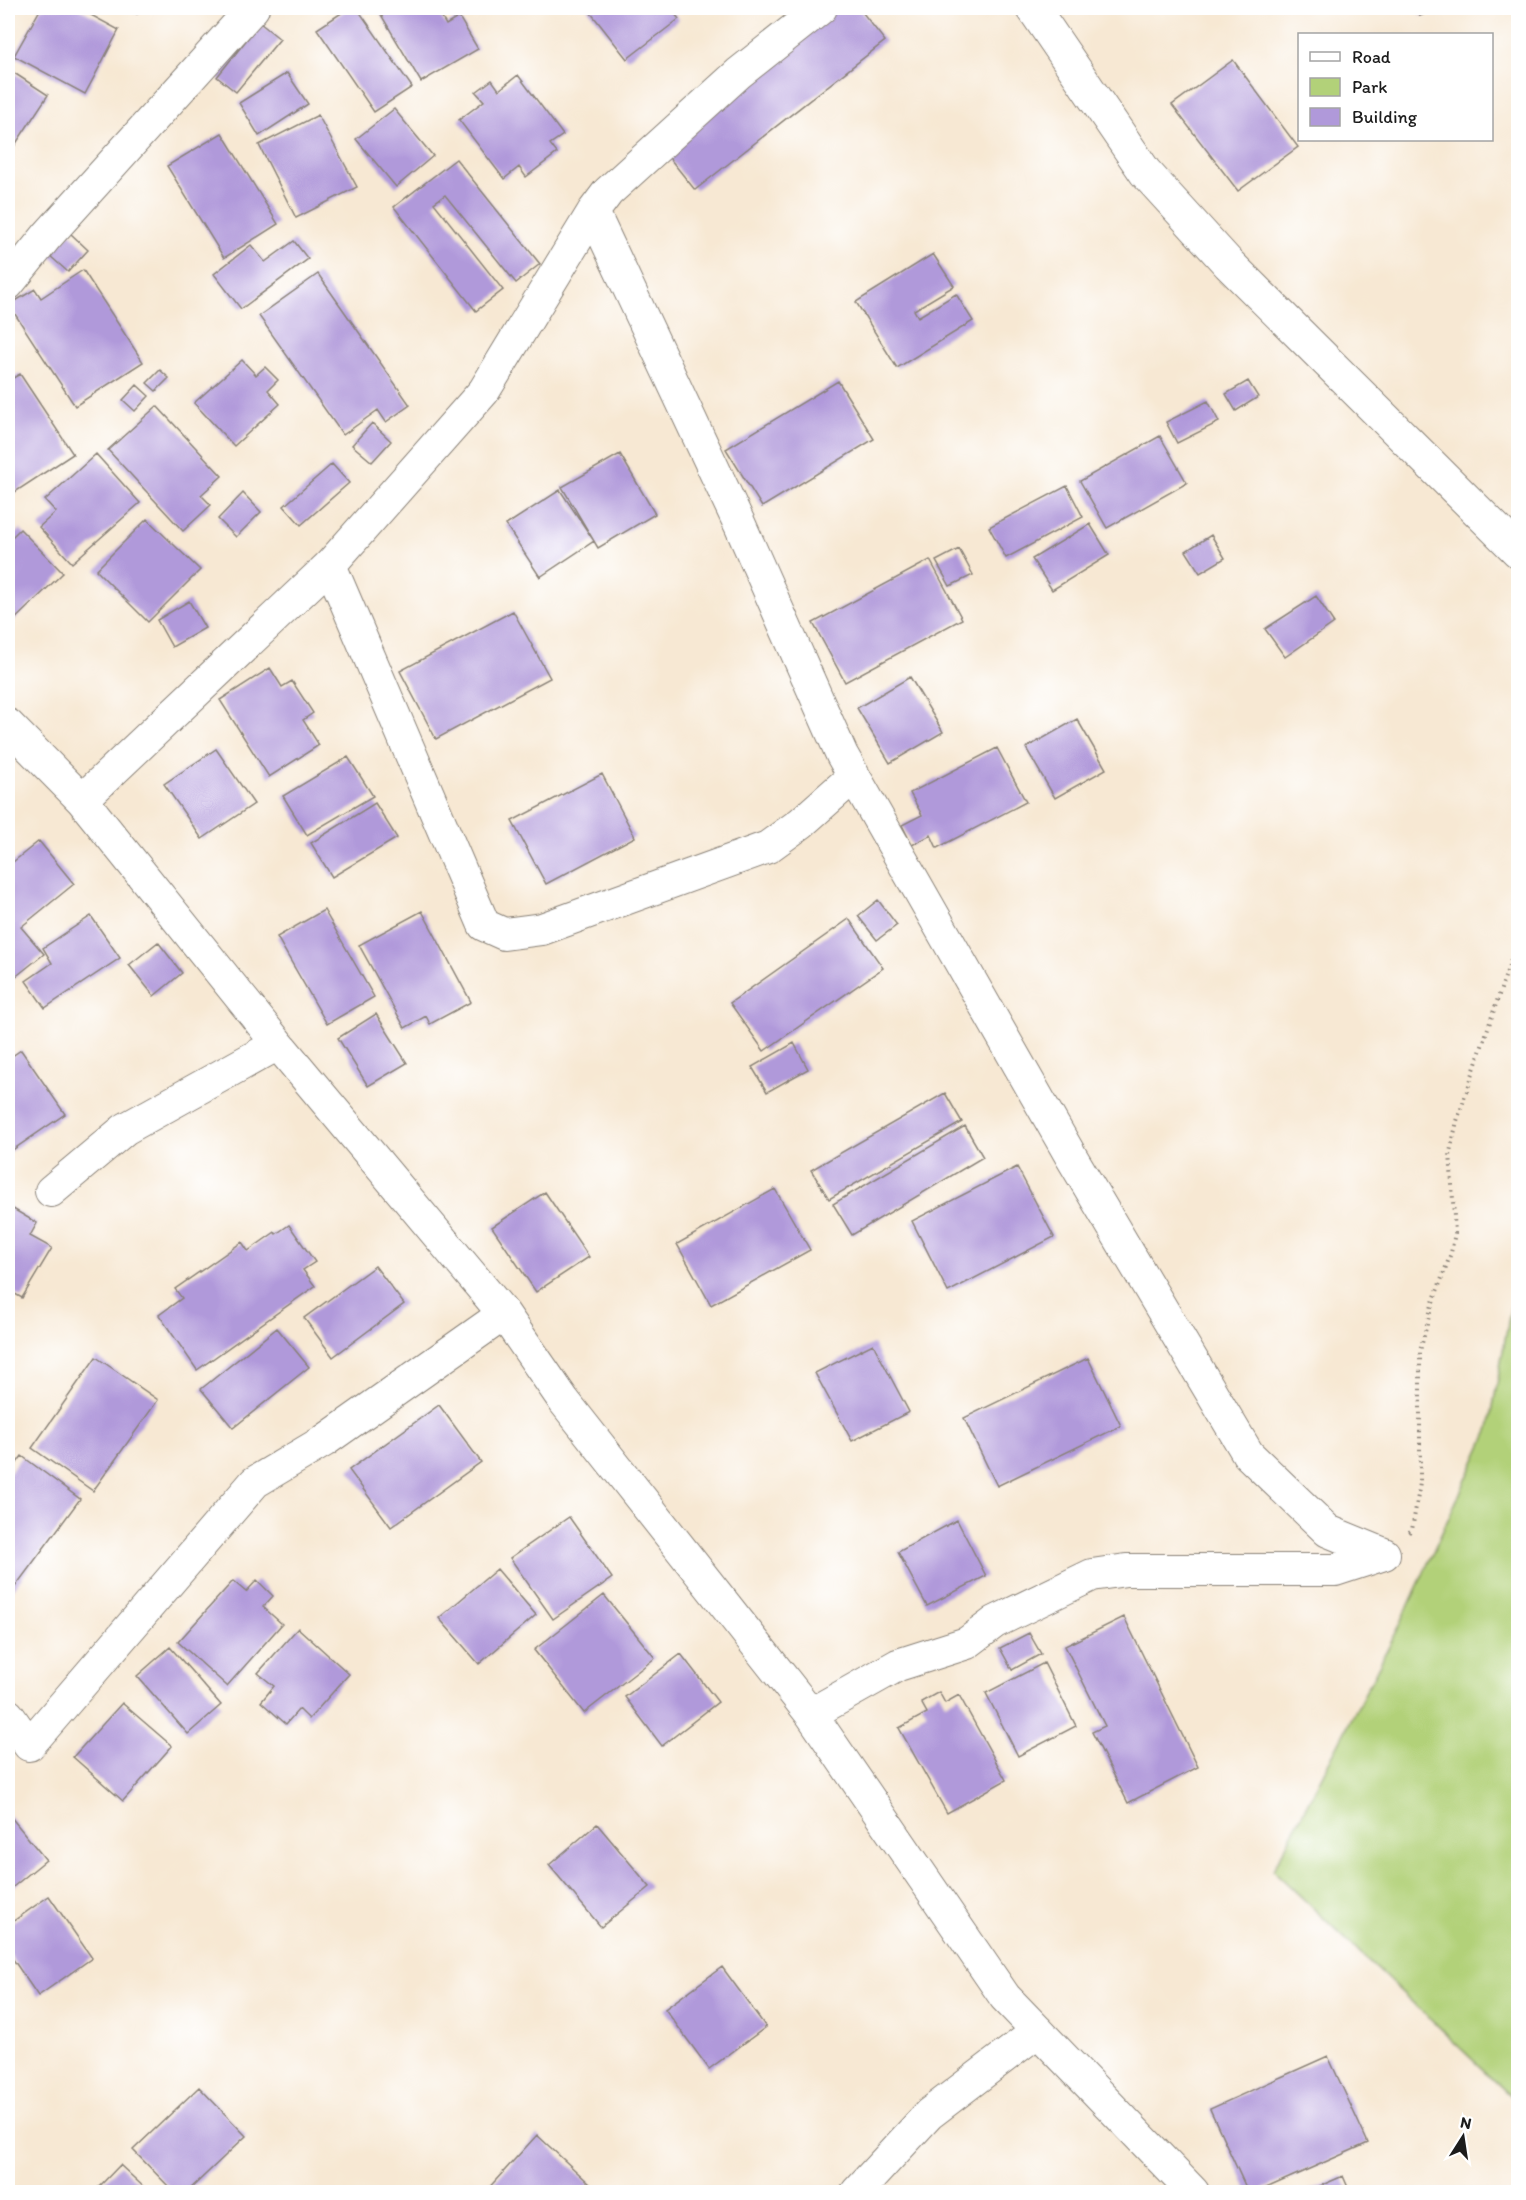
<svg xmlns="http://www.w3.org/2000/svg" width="1526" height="2200" font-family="Itim,sans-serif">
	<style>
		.green { fill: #b2d179; stroke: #67764a; stroke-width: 1.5 }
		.building { fill: #b099da }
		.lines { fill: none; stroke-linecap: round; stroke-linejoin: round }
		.minor-casing { stroke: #8a8278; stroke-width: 34 }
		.tertiary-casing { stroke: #8a8278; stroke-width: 35 }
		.path { stroke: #8a8278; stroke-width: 4; stroke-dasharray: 1.5 4.5; stroke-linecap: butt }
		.minor { stroke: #fff; stroke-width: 32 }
		.tertiary { stroke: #fff; stroke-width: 33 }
	</style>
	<rect width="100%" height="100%" fill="#fff"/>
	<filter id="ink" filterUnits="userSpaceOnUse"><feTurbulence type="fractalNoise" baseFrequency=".0167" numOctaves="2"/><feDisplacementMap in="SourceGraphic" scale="12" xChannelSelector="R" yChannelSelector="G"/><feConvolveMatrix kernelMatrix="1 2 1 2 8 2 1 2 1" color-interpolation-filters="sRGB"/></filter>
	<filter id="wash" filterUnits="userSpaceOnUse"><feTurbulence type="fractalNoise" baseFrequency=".008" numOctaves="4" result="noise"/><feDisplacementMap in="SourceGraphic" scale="24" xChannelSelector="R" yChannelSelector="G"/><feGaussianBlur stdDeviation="1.35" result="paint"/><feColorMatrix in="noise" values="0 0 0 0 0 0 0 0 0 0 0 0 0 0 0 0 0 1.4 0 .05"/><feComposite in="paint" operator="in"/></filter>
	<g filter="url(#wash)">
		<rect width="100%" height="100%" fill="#f7e8d3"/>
		<path class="green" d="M1518 1267V2103L1273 1870 1399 1627 1489 1429Z"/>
		<g id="blocks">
			<path class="building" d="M41 8H78L119 30 85 94 14 56Z
				M131 8H144L137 14Z
				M349 8H357L412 87 374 112 317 29Z
				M377 8H436L446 25 459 17 478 49 421 82Z
				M587 8H670L679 19 627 59Z
				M833 8H859L885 41 695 190 659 145Z
				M1417 8H1439L1420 16Z
				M260 23 280 39 236 92 217 77Z
				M1233 60 1298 147 1238 191 1172 105Z
				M8 69 48 95 9 154 8 153Z
				M287 73 308 104 259 136 239 103Z
				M518 75 563 135 550 144 557 153 526 177 519 167 504 179 459 120 484 101 476 92 492 80 499 90Z
				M394 109 433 156 396 187 356 139Z
				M318 115 357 187 296 218 259 145Z
				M222 133 278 224 224 258 167 166Z
				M456 159 540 264 516 283 445 195 434 203 503 290 476 311 394 207Z
				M70 233 88 250 68 272 49 255Z
				M294 241 308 259 241 309 214 274 251 245 265 262Z
				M933 254 954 286 914 310 918 317 956 294 973 321 897 368 856 302Z
				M83 270 143 362 75 406 9 305 35 289 41 298Z
				M318 274 410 405 386 422 378 410 343 435 259 316Z
				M242 360 256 375 265 367 278 380 268 390 280 404 234 446 194 403Z
				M160 370 169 378 156 391 147 383Z
				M20 374 73 454 12 494 8 488V381Z
				M838 381 874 439 762 507 726 449Z
				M1248 381 1258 397 1236 411 1226 394Z
				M137 385 149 396 135 411 123 400Z
				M1208 401 1219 422 1177 443 1166 422Z
				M157 406 222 476 201 495 211 505 183 531 108 450Z
				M372 423 391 441 372 462 352 445Z
				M1160 436 1187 483 1107 528 1080 481Z
				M96 454 140 503 72 563 39 527 56 512 45 500Z
				M620 454 655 514 598 548 562 487Z
				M332 464 349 483 301 525 284 506Z
				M1067 486 1083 517 1006 558 989 527Z
				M560 490 594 541 540 577 506 525Z
				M243 493 261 512 236 537 218 519Z
				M147 519 200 570 148 622 96 570Z
				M1090 524 1109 555 1052 590 1032 559Z
				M20 529 63 573 8 626V541Z
				M1211 535 1225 558 1200 573 1186 551Z
				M959 549 973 575 950 586 936 561Z
				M930 560 962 619 845 682 813 623Z
				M1316 596 1334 623 1285 657 1265 629Z
				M189 601 205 628 172 647 157 620Z
				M513 611 550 678 436 739 400 671Z
				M270 668 282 687 292 681 313 713 303 720 319 745 269 777 220 700Z
				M910 677 943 732 890 763 857 708Z
				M1077 719 1106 769 1055 798 1026 748Z
				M997 748 1026 802 937 848 931 835 912 845 902 825 922 815 910 793Z
				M216 749 254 804 202 839 164 784Z
				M348 757 373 796 307 835 283 796Z
				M602 774 635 837 546 884 512 821Z
				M375 803 397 838 332 877 311 843Z
				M39 841 74 884 21 927 44 954 14 978 8 970V866Z
				M878 900 897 925 877 940 858 916Z
				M324 910 374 997 327 1024 277 937Z
				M422 911 471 1002 430 1024 426 1016 405 1028 359 945Z
				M91 916 120 958 45 1008 26 981 52 963 43 948Z
				M849 919 883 968 764 1051 730 1003Z
				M158 942 182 973 154 996 129 965Z
				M376 1014 407 1063 368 1086 338 1038Z
				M794 1043 808 1069 767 1092 752 1067Z
				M21 1050 65 1114 8 1153V1059Z
				M945 1093 962 1122 829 1199 811 1170Z
				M965 1126 983 1157 852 1235 833 1204Z
				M1017 1167 1054 1237 948 1292 912 1221Z
				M775 1189 810 1250 711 1305 677 1244Z
				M545 1192 589 1257 536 1292 492 1227Z
				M8 1206 37 1223 30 1236 52 1248 22 1298 8 1290Z
				M289 1225 315 1262 303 1270 315 1286 197 1370 159 1315 182 1298 175 1289 242 1242 248 1251 275 1232 276 1234Z
				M375 1266 404 1304 333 1357 304 1318Z
				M277 1328 309 1367 233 1428 201 1389Z
				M873 1344 909 1412 852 1441 815 1373Z
				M96 1357 158 1400 93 1491 32 1448Z
				M1088 1358 1121 1426 997 1486 964 1418Z
				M439 1405 481 1462 391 1527 349 1470Z
				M22 1456 80 1499 12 1591 8 1588V1475Z
				M569 1517 612 1578 553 1619 510 1558Z
				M957 1520 986 1576 927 1606 898 1552Z
				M497 1569 536 1615 479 1664 439 1618Z
				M257 1580 273 1596 263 1607 282 1624 227 1686 178 1642 233 1581 246 1592Z
				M604 1595 655 1658 584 1713 534 1650Z
				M1124 1617 1198 1767 1128 1803 1092 1732 1105 1726 1065 1646Z
				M298 1628 349 1674 309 1719 299 1709 286 1724 261 1702 274 1686 258 1673Z
				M1029 1633 1041 1654 1012 1670 1000 1648Z
				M170 1647 221 1705 188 1734 137 1676Z
				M681 1654 718 1702 662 1746 625 1697Z
				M1044 1663 1076 1726 1018 1756 986 1693Z
				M939 1692 945 1703 959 1695 1006 1780 947 1813 899 1728 927 1713 921 1702Z
				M122 1703 172 1746 123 1801 73 1757Z
				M10 1816 46 1860 8 1891V1818Z
				M597 1824 650 1887 601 1927 549 1865Z
				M49 1896 92 1958 38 1996 8 1952V1925Z
				M722 1967 766 2027 709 2069 665 2009Z
				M1328 2056 1368 2143 1257 2192H1248L1210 2109Z
				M199 2087 246 2136 187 2192H174L133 2150Z
				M537 2135 590 2184 582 2192H485Z
				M120 2165 149 2192H94Z
				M1343 2176 1350 2192H1306Z"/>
		</g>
	</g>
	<g filter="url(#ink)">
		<use href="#blocks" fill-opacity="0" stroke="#8a8278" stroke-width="1.5"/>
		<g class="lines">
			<defs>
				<path id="minor" d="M593 212 740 525 842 755 1072 1158 1248 1454 1328 1531 1384 1554
					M8 284 47 236 253 8
					M330 565 484 925 504 934 542 929 768 847 801 823 854 776
					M8 725 82 800 278 1044 504 1314 564 1401 811 1714 1005 1997 1193 2192
					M82 800 330 565 484 391 593 212 608 192 739 73 821 8
					M51 1191 125 1129 278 1044
					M811 1714 898 1665 967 1643 995 1622 1092 1575 1126 1570H1335L1384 1554
					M8 1715 29 1745 255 1482 324 1441 504 1314
					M857 2192 929 2114 1038 2031"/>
				<path id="tertiary" d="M1033 8 1145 172 1229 264 1518 551"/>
			</defs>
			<use href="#minor" class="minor-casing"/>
			<use href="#tertiary" class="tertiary-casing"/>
			<path class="path" d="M1409 1532 1412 1530 1420 1483V1351L1432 1305 1451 1253 1455 1233 1450 1152 1457 1121 1518 938"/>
			<use href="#minor" class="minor"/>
			<use href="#tertiary" class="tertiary"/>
		</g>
	</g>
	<rect width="1526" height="2200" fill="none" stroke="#fff" stroke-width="30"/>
	<rect x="1298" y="33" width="195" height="108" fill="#ffffff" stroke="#a4a4a4" stroke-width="1.5"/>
	<rect x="1310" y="52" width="30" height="9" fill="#ffffff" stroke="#a4a4a4" stroke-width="1.5"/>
	<text x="1352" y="63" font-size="18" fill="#1c1c1c">Road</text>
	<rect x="1310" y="78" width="30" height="18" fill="#b2d179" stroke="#a4a4a4" stroke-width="1.5"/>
	<text x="1352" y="93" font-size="18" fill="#1c1c1c">Park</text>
	<rect x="1310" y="108" width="30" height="18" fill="#b099da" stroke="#a4a4a4" stroke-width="1.5"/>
	<text x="1352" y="123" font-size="18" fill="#1c1c1c">Building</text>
	<g transform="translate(1463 2137) rotate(12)" stroke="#ffffff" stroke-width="4.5" paint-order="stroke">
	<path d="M0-4.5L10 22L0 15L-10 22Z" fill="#1c1c1c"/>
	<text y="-9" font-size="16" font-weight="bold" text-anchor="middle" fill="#1c1c1c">N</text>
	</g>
</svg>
